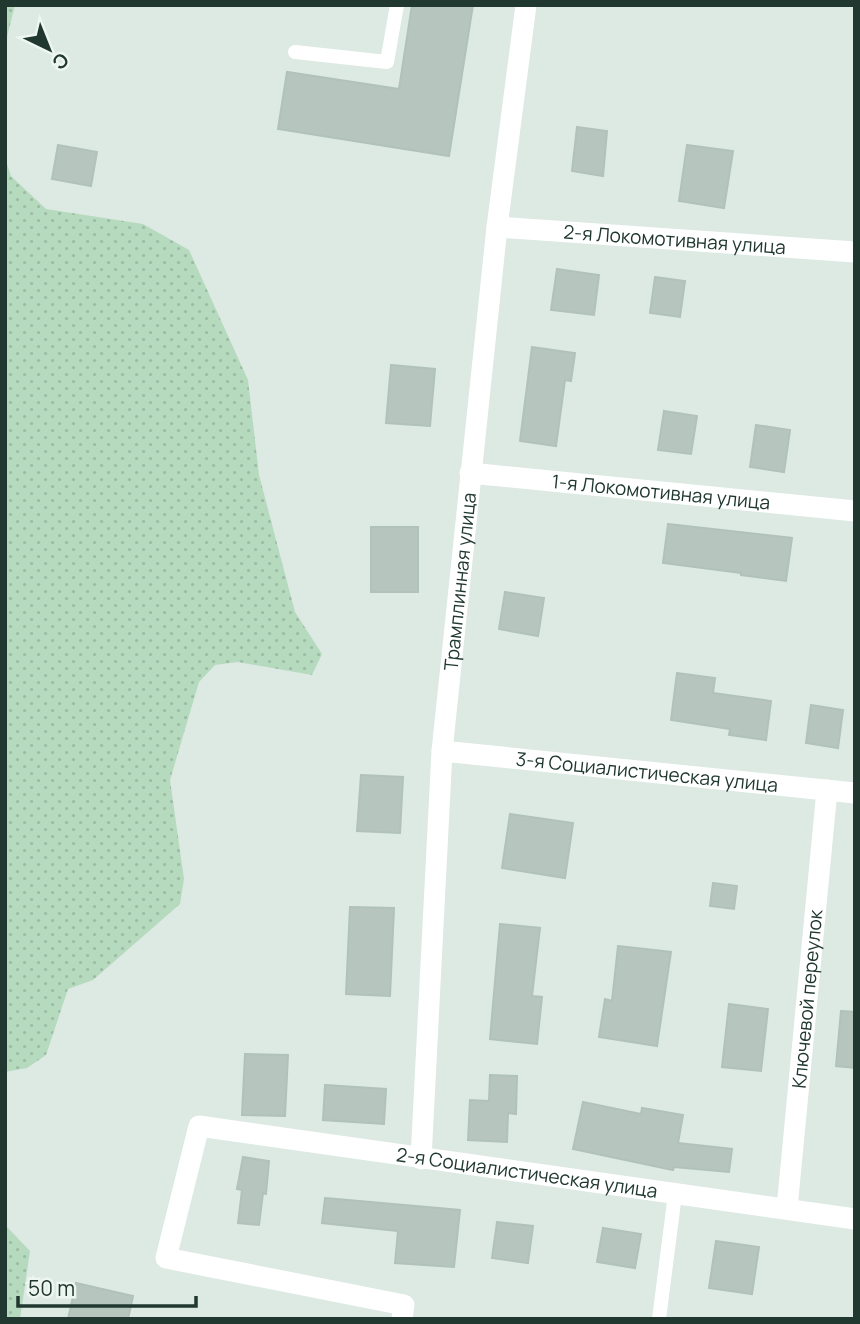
<svg xmlns="http://www.w3.org/2000/svg" width="860" height="1324" font-family="Manrope,sans-serif">
	<style>
		.green { fill: url(#green-dots) }
		.building { fill: #b6c6bf; stroke: #b0c2ba; stroke-width: 2 }
		.lines { fill: none; stroke-linecap: round; stroke-linejoin: round }
		.service { stroke: #fff; stroke-width: 14 }
		.minor { stroke: #fff; stroke-width: 21 }
		.labels { text-anchor: middle; stroke-width: 7; stroke-linejoin: round; paint-order: stroke }
		.street-label { font-size: 19px; fill: #203830; stroke: #edf6f1 }
	</style>
	<defs>
		<pattern id="green-dots" width="8" height="8" patternUnits="userSpaceOnUse" patternTransform="scale(1.75)"><rect width="8" height="8" fill="#b6dabe"/><path d="M2 2h.1M6 6h.1" fill="none" stroke="#9cbca4" stroke-width="1.8" stroke-linecap="round"/></pattern>
	</defs>
	<rect width="100%" height="100%" fill="#dde9e3"/>
	<path class="green" d="M5 5H15L5 45Z
		M5 158 11 176 46 209 143 224 189 250 248 380 259 475 295 612 322 654 312 675 238 662 215 665 199 682 170 780 184 879 180 904 93 980 68 989 46 1055 27 1068 5 1072Z
		M5 1225 30 1251 20 1319H5Z"/>
	<path class="building" d="M412 5H473L449 156 278 129 287 72 399 89Z
		M577 127 607 131 603 176 572 171Z
		M58 145 97 152 91 186 52 179Z
		M687 145 733 151 724 208 679 201Z
		M557 269 599 275 594 315 551 310Z
		M655 277 685 281 680 317 650 313Z
		M532 347 575 353 571 381 565 380 556 446 520 441Z
		M391 365 435 369 430 426 386 423Z
		M664 411 697 416 691 454 658 450Z
		M756 425 790 430 784 472 750 467Z
		M668 524 792 538 786 581 741 575V573L663 563Z
		M371 527H418V592H371Z
		M505 592 544 598 538 636 499 629Z
		M677 673 715 678 713 693 771 701 766 740 729 735 730 729 671 720Z
		M811 705 843 710 838 748 806 743Z
		M361 775 403 777 400 833 357 831Z
		M510 814 573 823 565 878 502 868Z
		M713 883 737 886 734 909 710 906Z
		M350 907 394 908 390 996 346 994Z
		M500 924 540 928 532 996 542 997 537 1044 490 1039Z
		M618 946 671 952 657 1046 599 1037 605 999 612 1001Z
		M729 1004 768 1009 761 1071 722 1067Z
		M841 1011 855 1012V1068L836 1066Z
		M245 1054 288 1055 285 1116 242 1115Z
		M490 1075 517 1076 516 1114 508 1113 507 1142 468 1140 470 1100 489 1101Z
		M325 1085 386 1089 384 1124 323 1120Z
		M583 1102 641 1114 642 1108 683 1115 678 1143 732 1149 729 1172 674 1167 673 1170 573 1149Z
		M243 1157 269 1161 266 1194 263 1193 259 1225 238 1223 242 1190 237 1189Z
		M325 1198 460 1210 454 1267 395 1263 398 1231 322 1223Z
		M497 1222 533 1226 528 1263 492 1258Z
		M603 1228 641 1234 635 1268 597 1262Z
		M716 1241 759 1247 752 1294 709 1288Z
		M76 1283 133 1296 128 1319H68Z"/>
	<g class="lines">
		<path class="service" d="M295 52 387 62 397 5
			M659 1319 675 1194"/>
		<g class="minor">
			<path id="s1" d="M497 227 855 252"/>
			<path id="s2" d="M470 473 855 511"/>
			<path id="s3" d="M442 751 855 793"/>
			<path id="s4" d="M421 1159 442 751 497 227 526 5"/>
			<path id="s5" d="M787 1208 827 790"/>
			<path id="s6" d="M402 1319 404 1305 166 1258 199 1126 855 1219"/>
		</g>
	</g>
	<g class="labels">
		<g class="street-label">
			<text dy="7" stroke="none"><textPath href="#s1" startOffset="178">2-я Локомотивная улица</textPath></text>
			<text dy="7" stroke="none"><textPath href="#s2" startOffset="192">1-я Локомотивная улица</textPath></text>
			<text dy="7" stroke="none"><textPath href="#s4" startOffset="579">Трамплинная улица</textPath></text>
			<text dy="7" stroke="none"><textPath href="#s3" startOffset="206">3-я Социалистическая улица</textPath></text>
			<text dy="7" stroke="none"><textPath href="#s5" startOffset="210">Ключевой переулок</textPath></text>
			<text dy="7" stroke="none"><textPath href="#s6" startOffset="724">2-я Социалистическая улица</textPath></text>
		</g>
	</g>
	<rect width="860" height="1324" fill="none" stroke="#203830" stroke-width="14"/>
	<g transform="translate(49 49) rotate(137)" stroke="#edf6f1" stroke-width="5" paint-order="stroke">
	<path d="M0-5L12 26L0 18L-12 26Z" fill="#203830"/>
	<text y="-10" font-size="19" font-weight="bold" text-anchor="middle" fill="#203830">С</text>
	</g>
	<path d="M18 1296v10h178v-10" fill="none" stroke="#203830" stroke-width="3.5"/>
	<text x="28" y="1296" font-size="21" fill="#203830" stroke="#edf6f1" stroke-width="5" paint-order="stroke">50 m</text>
</svg>
